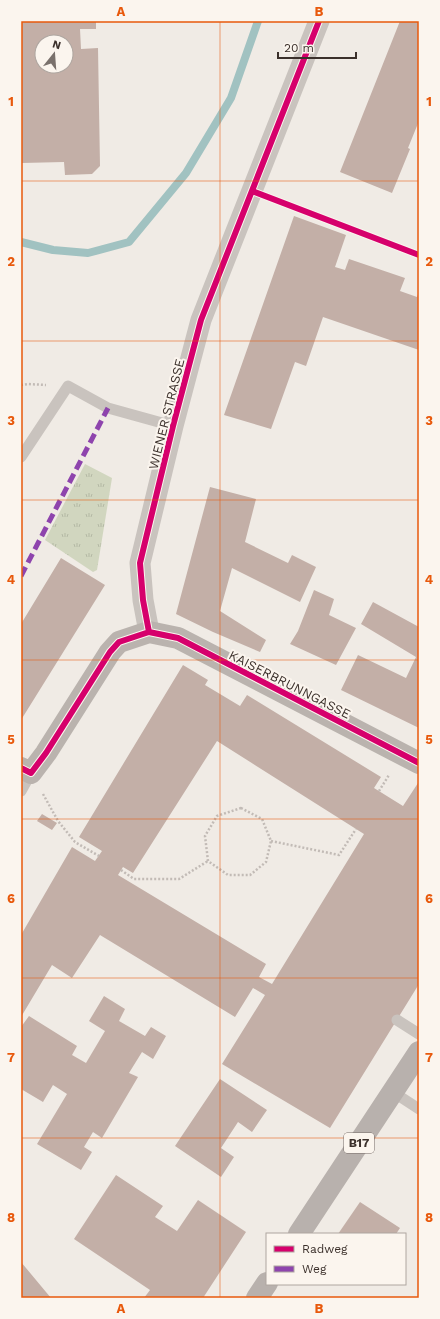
<svg xmlns="http://www.w3.org/2000/svg" width="440" height="1319" font-family="'Work Sans',sans-serif">
	<style>
		.grass { fill: url(#grass-tufts) }
		.lines { fill: none; stroke-linecap: round; stroke-linejoin: round }
		.stream { stroke: #a1c2c1; stroke-width: 8 }
		.building { fill: #c3afa7; fill-rule: evenodd }
		.path { stroke: #c2bbb6; stroke-width: 2.5; stroke-dasharray: 2 2; stroke-linecap: butt }
		.lane { stroke: #c9c3be; stroke-width: 11 }
		.street { stroke: #c9c3be; stroke-width: 21 }
		.secondary { stroke: #bab3ae; stroke-width: 22 }
		.primary { stroke: #b8b1ad; stroke-width: 22 }
		.quiet { stroke: #8e44ad; stroke-width: 5; stroke-dasharray: 10 5; stroke-linecap: butt }
		.cycleway-casing { stroke: #fbf5ee; stroke-width: 8 }
		.cycleway { stroke: #d6006c; stroke-width: 6 }
		.grid { fill: none; stroke: #e8590c; stroke-width: 1; stroke-opacity: 0.55 }
		.labels { text-anchor: middle; stroke-width: 4; stroke-linejoin: round; paint-order: stroke }
		.shield { fill: #fbf5ee; stroke: #756b66; stroke-width: 1 }
		.shield-label { font-size: 12px; font-weight: bold; fill: #3b302b }
		.street-label { font-size: 13px; fill: #3b302b; stroke: #fbf5ee }
		.neatline { fill: none; stroke: #e8590c; stroke-width: 1.5 }
		.grid-label { font-size: 13px; text-anchor: middle; font-weight: bold; fill: #e8590c }
	</style>
	<defs>
		<pattern id="grass-tufts" width="24" height="20" patternUnits="userSpaceOnUse"><rect width="24" height="20" fill="#d1d6bf"/><path d="M3 7l-1-3M5 7V3M7 7l1-3M15 17l-1-3M17 17v-4M19 17l1-3" fill="none" stroke="#b4b8a4"/></pattern>
	</defs>
	<rect width="100%" height="100%" fill="#f0ebe5"/>
	<path class="grass" d="M85 464 112 478 97 570 93 572 45 540Z"/>
	<g class="lines">
		<path class="stream" d="M21 242 53 250 88 253 129 242 186 173 231 98 258 21"/>
	</g>
	<path class="building" d="M21 21H96V29H80L81 49 98 48 100 166 92 174 65 175 64 162 22 163ZM42 42H66V66H42Z
		M400 21H419V121L408 148 410 149 392 193 340 172Z
		M294 216 346 235 335 267 345 270 349 259 405 278 400 291 417 297 419 291V350L323 317 306 366 295 362 271 429 224 415Z
		M210 487 256 499 245 542 288 563 292 555 316 567 300 602 232 568 220 611 266 640 260 652 213 632 176 614Z
		M61 558 105 585 21 720V624Z
		M314 590 334 599 329 615 356 628 336 665 290 644 298 631Z
		M373 602 419 627V728L341 690 358 655 406 678 416 657 361 624Z
		M183 665 208 680 205 685 240 706 247 695 381 777 374 788 403 806 418 783 419 784V984L330 1128 222 1064 265 995 253 988 235 1017 100 935 72 978 52 965 21 1017V935L72 847 95 861 102 851 79 837ZM217 741 364 834 272 984 259 977 266 964 118 875 123 867 133 873Z
		M42 814 57 823 52 830 37 821Z
		M104 996 125 1009 119 1021 145 1036 151 1027 166 1036 153 1059 142 1052 129 1073 138 1077 102 1138 93 1132 84 1147 92 1152 81 1170 37 1144 67 1094 53 1085 43 1102 21 1089V1027L29 1016 77 1046 72 1055 86 1063 105 1031 89 1021Z
		M220 1079 267 1110 252 1132 238 1122 221 1148 234 1157 221 1177 175 1146Z
		M116 1175 163 1206 155 1217 177 1231 198 1200 246 1232 203 1298H144L150 1290 74 1239Z
		M360 1202 400 1228 396 1234H338Z
		M21 1262 51 1298H21Z"/>
	<g class="lines">
		<path class="path" d="M21 385 28 384 46 385
			M379 791 389 775
			M43 794 58 821 75 842 99 856
			M241 808 262 819 271 841 266 862 250 875H228L208 861 205 836 217 816Z
			M271 841 339 855 356 829
			M121 870 134 879H179L208 861"/>
		<path class="lane" d="M21 457 68 386 108 408 173 426
			M21 791 31 773
			M397 1020 419 1034
			M393 1092 419 1109"/>
		<path class="street" d="M149 632 143 600 140 563 173 426 201 320 319 21"/>
		<path class="secondary" d="M21 768 31 773 46 753 110 652 119 642 149 632 178 638 419 763"/>
		<path class="primary" d="M299 1234 419 1052
			M257 1298 267 1283"/>
		<path class="quiet" d="M21 576 108 408"/>
		<defs>
			<path id="cycleway" d="M252 191 419 255
				M149 632 143 600 140 563 173 426 201 320 319 21
				M149 632 178 638 419 763
				M21 768 31 773 46 753 110 652 119 642 149 632"/>
		</defs>
		<use href="#cycleway" class="cycleway-casing"/>
		<use href="#cycleway" class="cycleway"/>
	</g>
	<path class="grid" d="M220 21V1298M21 181H419M21 341H419M21 500H419M21 660H419M21 819H419M21 978H419M21 1138H419"/>
	<g class="labels">
		<rect class="shield" x="344" y="1133" width="30" height="20" rx="3"/>
		<g class="shield-label">
			<text x="359" y="1147">B17</text>
		</g>
		<g class="street-label">
			<text transform="translate(166 414) rotate(-76)" y="5">WIENER STRASSE</text>
			<text transform="translate(290 684) rotate(27)" y="5">KAISERBRUNNGASSE</text>
		</g>
	</g>
	<rect width="440" height="1319" fill="none" stroke="#fbf5ee" stroke-width="44"/>
	<rect x="266" y="1233" width="140" height="52" fill="#fbf5ee" stroke="#aea6a0"/>
	<rect x="274" y="1246" width="20" height="6" fill="#d6006c" stroke="#aea6a0"/>
	<text x="302" y="1253" font-size="12" fill="#3b302b">Radweg</text>
	<rect x="274" y="1266" width="20" height="6" fill="#8e44ad" stroke="#aea6a0"/>
	<text x="302" y="1273" font-size="12" fill="#3b302b">Weg</text>
	<g transform="translate(54 54) rotate(17)"><circle r="19" fill="#fbf5ee" stroke="#aea6a0"/>
	<path d="M0-3L7 15L0 10L-7 15Z" fill="#7a716c"/>
	<text y="-6" font-size="11" font-weight="bold" text-anchor="middle" fill="#3b302b">N</text>
	</g>
	<path d="M278 52v6h78v-6" fill="none" stroke="#3b302b" stroke-width="2"/>
	<text x="284" y="52" font-size="12" fill="#3b302b" stroke="#fbf5ee" stroke-width="3" paint-order="stroke">20 m</text>
	<rect x="22" y="22" width="396" height="1275" class="neatline"/>
	<g class="grid-label">
		<text x="121" y="16">A</text>
		<text x="319" y="16">B</text>
		<text x="11" y="106">1</text>
		<text x="429" y="106">1</text>
		<text x="11" y="266">2</text>
		<text x="429" y="266">2</text>
		<text x="11" y="425">3</text>
		<text x="429" y="425">3</text>
		<text x="11" y="584">4</text>
		<text x="429" y="584">4</text>
		<text x="11" y="744">5</text>
		<text x="429" y="744">5</text>
		<text x="11" y="903">6</text>
		<text x="429" y="903">6</text>
		<text x="11" y="1062">7</text>
		<text x="429" y="1062">7</text>
		<text x="11" y="1222">8</text>
		<text x="429" y="1222">8</text>
		<text x="121" y="1313">A</text>
		<text x="319" y="1313">B</text>
	</g>
</svg>
